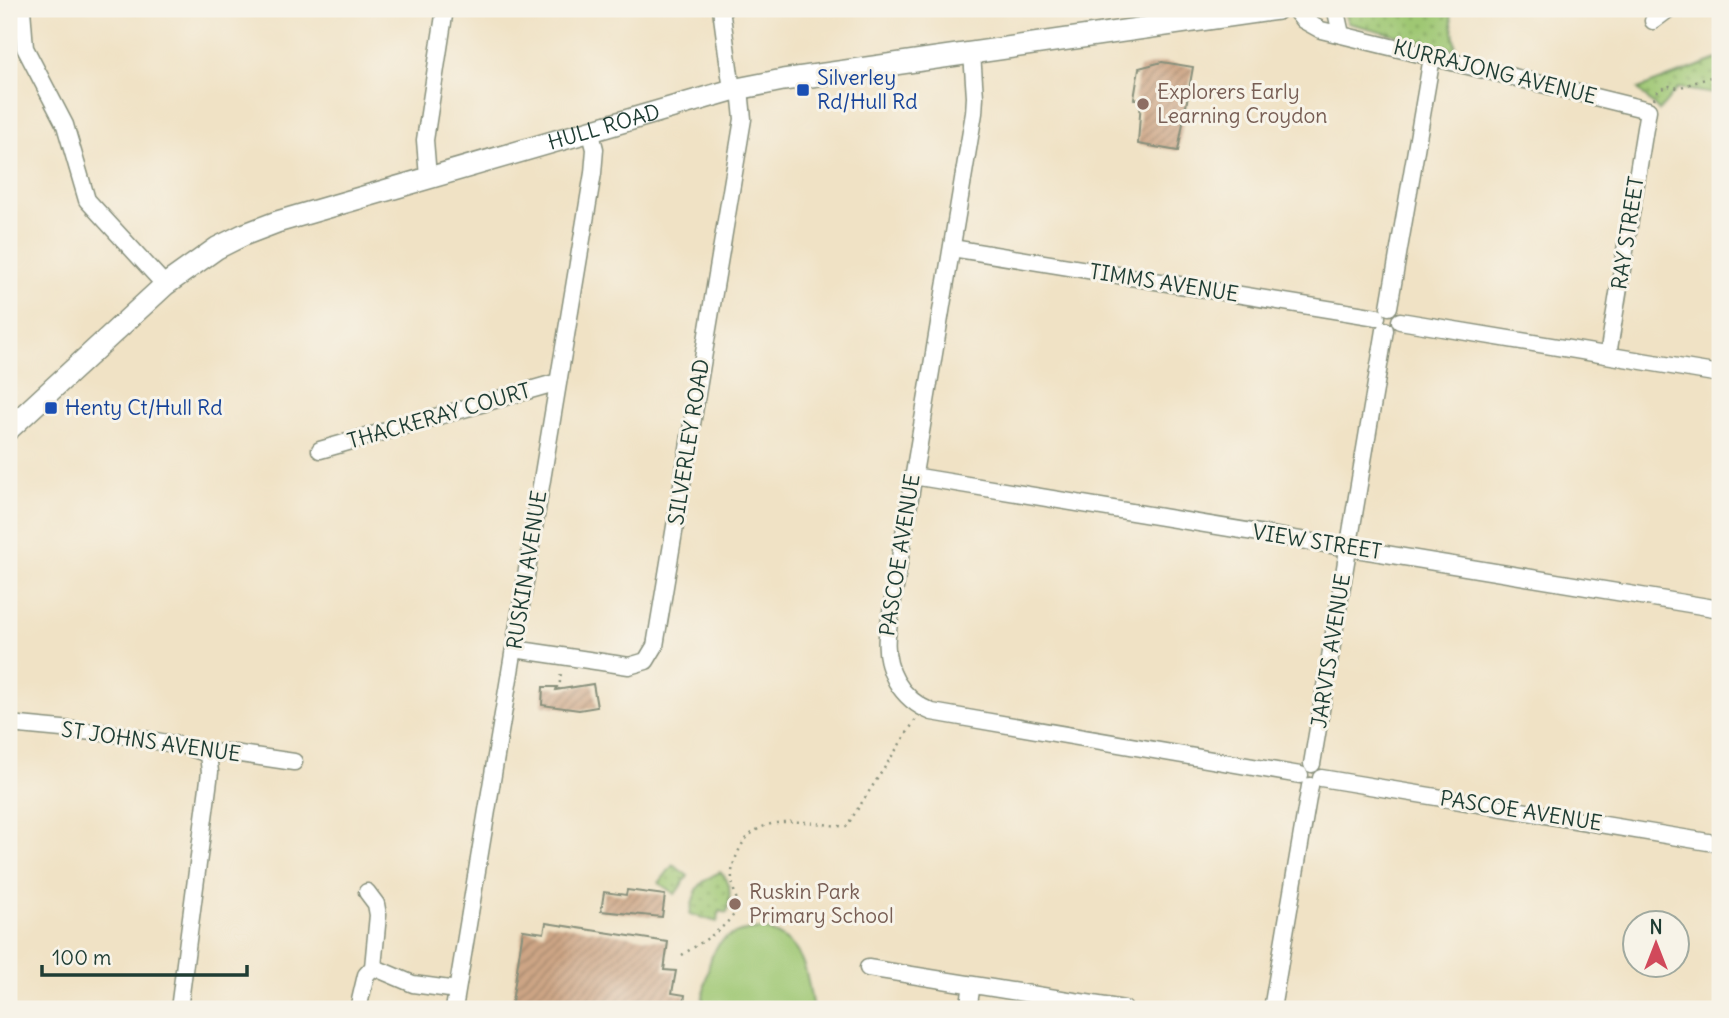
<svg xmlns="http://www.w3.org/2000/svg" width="1729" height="1018" font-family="Delius,sans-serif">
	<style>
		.park { fill: url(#park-dots); stroke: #5f8254; stroke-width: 2 }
		.pitch { fill: #9fc773; stroke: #5f8254; stroke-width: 2 }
		.building { fill: url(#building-hatch) }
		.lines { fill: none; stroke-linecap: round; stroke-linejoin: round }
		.minor-casing { stroke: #88907c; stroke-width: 19 }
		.major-casing { stroke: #88907c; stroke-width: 24 }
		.path { stroke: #88907c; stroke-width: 2.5; stroke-dasharray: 2 5; stroke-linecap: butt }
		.minor { stroke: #fff; stroke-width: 16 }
		.major { stroke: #fff; stroke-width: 21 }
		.transit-dot { fill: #1a4fb4; stroke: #f7f3e8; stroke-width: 2.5 }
		.education-dot { fill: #8d6e63; stroke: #f7f3e8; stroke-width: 2.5 }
		.labels { text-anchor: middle; stroke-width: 6; stroke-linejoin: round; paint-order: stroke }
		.street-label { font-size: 21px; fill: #1f3d34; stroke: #f7f3e8 }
		.transit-label { font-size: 21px; fill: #164399; stroke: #f7f3e8; text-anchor: start }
		.education-label { font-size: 21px; fill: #785e54; stroke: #f7f3e8; text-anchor: start }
	</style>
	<defs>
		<pattern id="park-dots" width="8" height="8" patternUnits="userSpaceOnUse" patternTransform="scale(1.75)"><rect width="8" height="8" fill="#9fc773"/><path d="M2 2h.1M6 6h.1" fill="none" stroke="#81a35f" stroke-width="1.8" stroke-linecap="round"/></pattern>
		<pattern id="building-hatch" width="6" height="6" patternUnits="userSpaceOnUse" patternTransform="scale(1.75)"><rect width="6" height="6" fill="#cda585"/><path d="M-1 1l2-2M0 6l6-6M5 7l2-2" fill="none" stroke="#a6886e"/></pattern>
	</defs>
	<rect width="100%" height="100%" fill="#f7f3e8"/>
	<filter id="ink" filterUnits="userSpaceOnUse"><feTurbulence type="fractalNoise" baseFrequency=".0143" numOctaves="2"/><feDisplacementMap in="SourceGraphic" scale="14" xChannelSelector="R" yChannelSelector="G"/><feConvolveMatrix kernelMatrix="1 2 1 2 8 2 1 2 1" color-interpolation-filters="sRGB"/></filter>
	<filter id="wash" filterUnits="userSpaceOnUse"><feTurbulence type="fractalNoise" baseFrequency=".00686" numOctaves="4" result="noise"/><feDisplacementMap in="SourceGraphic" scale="28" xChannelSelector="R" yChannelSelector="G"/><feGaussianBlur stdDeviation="1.57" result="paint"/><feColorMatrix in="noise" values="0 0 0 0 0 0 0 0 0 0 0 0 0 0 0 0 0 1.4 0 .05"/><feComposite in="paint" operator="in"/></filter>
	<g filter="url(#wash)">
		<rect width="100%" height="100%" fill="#f0e2c5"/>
		<path class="park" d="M1345 9H1450L1456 50 1348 23 1344 13Z
			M1720 58V95L1678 88 1659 111 1638 89Z
			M673 865 688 876 675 894 659 883Z
			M720 872C733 881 730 899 727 913L720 911 717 922 690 914C695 890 696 883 720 872Z"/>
		<path class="pitch" d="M764 929C806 942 806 972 813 1009H703L702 1002C711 956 708 931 764 929Z"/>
		<g id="blocks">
			<path class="building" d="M1162 62 1193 67 1178 151 1138 144 1141 100 1134 99 1139 68Z
				M593 684 597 707 579 710 542 705 543 687H557L556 690Z
				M627 890 665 895 662 917 601 911 604 892 626 895Z
				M546 923 668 942 664 970 676 971 672 993 685 995 683 1009H511L523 930 544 933Z"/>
		</g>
	</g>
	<g filter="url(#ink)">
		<use href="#blocks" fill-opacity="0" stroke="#88907c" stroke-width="2"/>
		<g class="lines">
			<defs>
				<path id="minor" d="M22 9 25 48 65 125 87 200 165 285
					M721 9 732 90
					M1294 9 1303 20 1321 30 1648 110 1608 355
					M1338 9 1337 16 1341 34
					M1653 21 1669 9
					M972 53 975 97 974 113 887 636C884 669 900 699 932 712L1300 775
					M428 177 425 140 445 9
					M952 248 1377 317
					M1389 307 1432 57
					M1400 321 1720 374
					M320 450 558 382
					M913 476 1720 609
					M514 649 629 666 646 661 655 646 743 119 740 89
					M9 724 115 734 185 746 208 754 227 752 294 762
					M1312 764 1385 330
					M1321 778 1720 844
					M373 967 413 984 457 990
					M868 968 1124 1009
					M179 1009 210 772 208 754
					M358 1009 366 975 373 967 378 915 376 904 367 892
					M454 1009 593 173 595 149 590 130
					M968 1009 972 985
					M1272 1009 1310 786"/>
				<g id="major">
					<path id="s1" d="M9 429 165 285 217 248 243 235 277 222 732 90 783 80 1277 9"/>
				</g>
			</defs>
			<use href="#minor" class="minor-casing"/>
			<use href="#major" class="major-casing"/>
			<path class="path" d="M1654 99 1658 90 1670 86 1678 88 1720 74
				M559 690 561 672
				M682 955C703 941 726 929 739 907 736 897 731 884 732 874 732 865 736 857 740 848 760 810 811 823 846 827L916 719"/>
			<use href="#minor" class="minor"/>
			<use href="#major" class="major"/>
		</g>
	</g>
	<g class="transit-dot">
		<rect x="796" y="83" width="14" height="14" rx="3.5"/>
		<rect x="44" y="401" width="14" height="14" rx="3.5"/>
	</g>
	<g class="education-dot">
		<circle cx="1143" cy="104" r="7"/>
		<circle cx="735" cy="904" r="7"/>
	</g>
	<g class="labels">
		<g class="street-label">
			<text transform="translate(1495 72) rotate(14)" y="7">KURRAJONG AVENUE</text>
			<text dy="7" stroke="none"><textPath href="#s1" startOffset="682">HULL ROAD</textPath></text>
			<text transform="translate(1628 233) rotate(-81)" y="7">RAY STREET</text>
			<text transform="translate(1164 283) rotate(9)" y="7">TIMMS AVENUE</text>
			<text transform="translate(439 416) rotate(-16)" y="7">THACKERAY COURT</text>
			<text transform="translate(689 442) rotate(-81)" y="7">SILVERLEY ROAD</text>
			<text transform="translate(1317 542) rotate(9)" y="7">VIEW STREET</text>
			<text transform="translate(900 555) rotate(-81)" y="7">PASCOE AVENUE</text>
			<text transform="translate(527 570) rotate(-81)" y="7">RUSKIN AVENUE</text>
			<text transform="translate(1331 651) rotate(-81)" y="7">JARVIS AVENUE</text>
			<text transform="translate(151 742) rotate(8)" y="7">ST JOHNS AVENUE</text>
			<text transform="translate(1521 811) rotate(9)" y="7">PASCOE AVENUE</text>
		</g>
		<g class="transit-label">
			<text x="817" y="85">Silverley<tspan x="817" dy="24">Rd/Hull Rd</tspan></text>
			<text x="65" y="415">Henty Ct/Hull Rd</text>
		</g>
		<g class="education-label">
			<text x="1157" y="99">Explorers Early<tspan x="1157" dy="24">Learning Croydon</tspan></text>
			<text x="749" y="899">Ruskin Park<tspan x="749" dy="24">Primary School</tspan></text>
		</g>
	</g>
	<rect width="1729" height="1018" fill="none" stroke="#f7f3e8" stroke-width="35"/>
	<g transform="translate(1656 944)"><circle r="33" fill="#f7f3e8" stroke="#a1aaa0" stroke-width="2"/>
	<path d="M0-5L12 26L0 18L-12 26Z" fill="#d1495b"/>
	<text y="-10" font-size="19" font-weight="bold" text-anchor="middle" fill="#1f3d34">N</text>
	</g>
	<path d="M42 965v10h205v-10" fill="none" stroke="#1f3d34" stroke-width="3.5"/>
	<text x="52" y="965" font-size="21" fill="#1f3d34" stroke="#f7f3e8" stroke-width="5" paint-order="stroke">100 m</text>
</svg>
